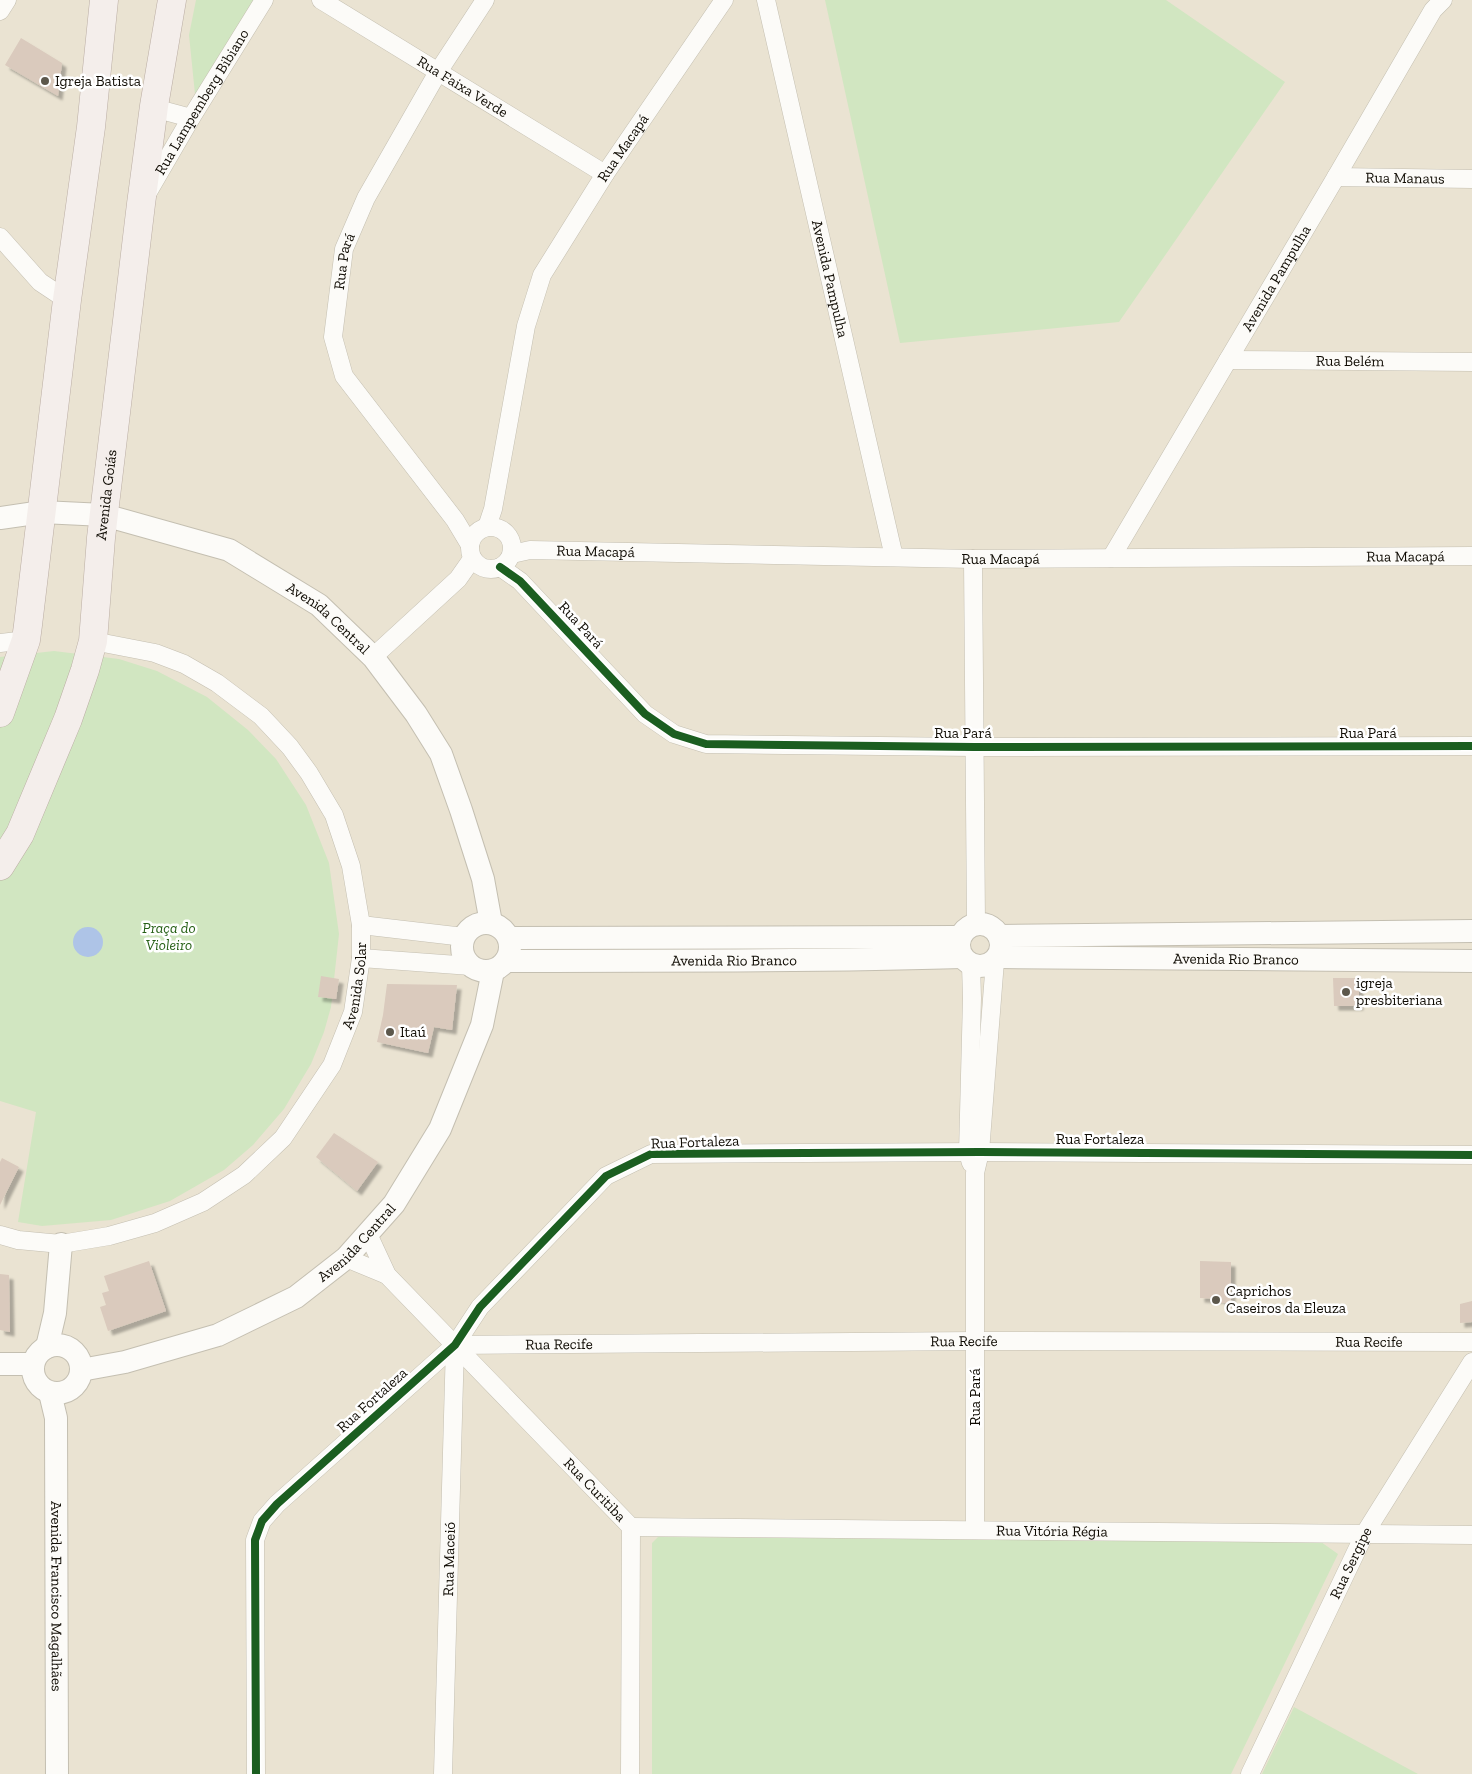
<svg xmlns="http://www.w3.org/2000/svg" width="1472" height="1774" font-family="'Zilla Slab',serif">
	<style>
		.green { fill: #d1e6c1 }
		.water { fill: #aec4e7 }
		.building { fill: #dacabd; filter: url(#shadow) }
		.lines { fill: none; stroke-linecap: round; stroke-linejoin: round }
		.minor-casing { stroke: #c4bfb1; stroke-width: 19 }
		.tertiary-casing { stroke: #c4bfb1; stroke-width: 24 }
		.primary-casing { stroke: #baada3; stroke-width: 29 }
		.minor { stroke: #fcfbf8; stroke-width: 18 }
		.tertiary { stroke: #fcfbf8; stroke-width: 22 }
		.primary { stroke: #f4eeeb; stroke-width: 28 }
		.cycleway-casing { stroke: #fff; stroke-width: 11 }
		.cycleway { stroke: #1b5e20; stroke-width: 8 }
		.poi-dot { fill: #5c574b; stroke: #fff; stroke-width: 2 }
		.labels { text-anchor: middle; stroke-width: 5; stroke-linejoin: round; paint-order: stroke }
		.poi-label { font-size: 15px; fill: #0f0b03; stroke: #fff; text-anchor: start }
		.street-label { font-size: 15px; fill: #0f0b03; stroke: #fff }
		.park-label { font-size: 15px; font-style: italic; fill: #255f15; stroke: #fff }
	</style>
	<defs>
		<filter id="shadow"><feDropShadow dx="4.5" dy="4.5" stdDeviation="1" flood-color="#0004"/></filter>
	</defs>
	<rect width="100%" height="100%" fill="#eae3d2"/>
	<path class="green" d="M196 0H258L196 104 189 35Z
		M825 0H1166L1285 82 1119 322 900 343Z
		M54 651 119 659 157 671 207 697 248 730 276 759 306 805 329 863 339 934 331 1007 324 1032 311 1064 284 1109 253 1145 224 1170 170 1201 111 1220 42 1226 18 1222 36 1112 0 1101V657Z
		M658 1537 1321 1542 1338 1554 1231 1774H652V1543Z
		M1294 1707 1418 1774H1262Z"/>
	<path class="water" d="M73 942a15 15 0 1 1 30 0a15 15 0 1 1-30 0Z"/>
	<path class="building" d="M21 38 62 63 58 96 5 65Z
		M321 976 339 979 336 999 318 997Z
		M1333 978H1359V1006H1334Z
		M387 984 457 985 452 1030 434 1027 428 1053 377 1042 383 1015Z
		M334 1133 378 1162 357 1191 316 1157Z
		M2 1158 19 1167 0 1205V1162Z
		M149 1261 166 1311 108 1331 100 1307 106 1305 102 1293 109 1291 104 1276Z
		M1200 1261 1231 1262V1303H1221V1299L1200 1298Z
		M0 1274 9 1275 10 1332 0 1330Z
		M1472 1301V1322L1460 1323V1304Z"/>
	<g class="lines">
		<defs>
			<g id="minor">
				<path id="s1" d="M321 0 605 174"/>
				<path id="s2" d="M766 0 894 557"/>
				<path d="M0 11 7 0"/>
				<path d="M154 106 165 111 191 118"/>
				<path id="s3" d="M1336 177 1472 179"/>
				<path id="s4" d="M148 192 191 118 264 0"/>
				<path d="M0 237 40 282 67 300"/>
				<path id="s5" d="M1228 360 1472 362"/>
				<path id="s6" d="M487 527 493 509 526 326 542 275 605 174 724 0"/>
				<circle cx="491" cy="548" r="21"/>
				<path id="s7" d="M470 545 455 520 344 376 333 337 344 249 366 198 438 72 485 0"/>
				<path id="s8" d="M512 554 530 550 973 559 1472 556"/>
				<path id="s9" d="M1111 558 1336 177 1433 10 1443 0"/>
				<path d="M973 559 976 924"/>
				<path d="M500 567 520 581 645 714 674 734 706 744 974 747 1472 746"/>
				<path d="M0 643 26 640"/>
				<path d="M373 657 458 579 472 559"/>
				<path d="M361 925 464 937"/>
				<path d="M361 958 471 966"/>
				<path d="M971 965 972 998 968 1153 971 1163"/>
				<path id="s10" d="M368 1234 387 1275 631 1527 630 1774"/>
				<path id="s11" d="M0 1235 18 1240 61 1244 109 1236 155 1223 203 1202 244 1175 283 1138 332 1065 353 1012 361 958V925L351 866 334 815 309 773 290 747 261 716 217 683 184 664 155 653 93 641"/>
				<path d="M346 1258 387 1275"/>
				<path id="s12" d="M455 1345 975 1341 1472 1342"/>
				<path id="s13" d="M631 1527 1472 1535"/>
				<path d="M975 1530V1173L980 1152 995 961"/>
				<path d="M256 1774 255 1540 262 1521 277 1504 455 1345 480 1307 606 1176 651 1154 980 1152 1472 1155"/>
				<path id="s14" d="M443 1774 455 1345"/>
				<path id="s15" d="M1250 1774 1365 1533 1472 1362"/>
			</g>
			<g id="tertiary">
				<path id="s16" d="M0 518 42 512 104 515 229 550 319 605 373 657 416 714 441 754 461 810 483 879 491 923"/>
				<circle cx="486" cy="947" r="24"/>
				<circle cx="980" cy="945" r="21"/>
				<path d="M999 936 1472 931"/>
				<path d="M509 938 960 937"/>
				<path id="s17" d="M998 957 1472 961"/>
				<path id="s18" d="M506 961C658 960 810 962 962 957"/>
				<circle cx="57" cy="1369" r="24"/>
				<path d="M47 1347 55 1313 61 1244"/>
				<path d="M0 1364H33"/>
				<path id="s19" d="M81 1370 125 1362 218 1335 296 1297 346 1258 394 1204 440 1129 482 1025 493 971"/>
				<path id="s20" d="M50 1393 56 1418 57 1774"/>
			</g>
			<g id="primary">
				<path d="M0 713 26 640 28 625 67 300 91 127 104 0"/>
				<path id="s21" d="M0 866 20 834 68 719 85 670 93 641 101 538 141 204 154 106 172 0"/>
			</g>
		</defs>
		<use href="#minor" class="minor-casing"/>
		<use href="#tertiary" class="tertiary-casing"/>
		<use href="#primary" class="primary-casing"/>
		<use href="#minor" class="minor"/>
		<use href="#tertiary" class="tertiary"/>
		<use href="#primary" class="primary"/>
		<defs>
			<path id="cycleway" d="M500 567 520 581 645 714 674 734 706 744 974 747 1472 746
				M256 1774 255 1540 262 1521 277 1504 455 1345 480 1307 606 1176 651 1154 980 1152 1472 1155"/>
		</defs>
		<use href="#cycleway" class="cycleway-casing"/>
		<use href="#cycleway" class="cycleway"/>
	</g>
	<g class="poi-dot">
		<circle cx="45" cy="81" r="5"/>
		<circle cx="1346" cy="992" r="5"/>
		<circle cx="390" cy="1032" r="5"/>
		<circle cx="1216" cy="1300" r="5"/>
	</g>
	<g class="labels">
		<g class="poi-label">
			<text x="55" y="86">Igreja Batista</text>
			<text x="1356" y="988">igreja<tspan x="1356" dy="17">presbiteriana</tspan></text>
			<text x="400" y="1037">Itaú</text>
			<text x="1226" y="1296">Caprichos<tspan x="1226" dy="17">Caseiros da Eleuza</tspan></text>
		</g>
		<g class="street-label">
			<text dy="5" stroke="none"><textPath href="#s1" startOffset="166">Rua Faixa Verde</textPath></text>
			<text dy="5" stroke="none"><textPath href="#s4" startOffset="105">Rua Lampemberg Bibiano</textPath></text>
			<text dy="5" stroke="none"><textPath href="#s6" startOffset="409">Rua Macapá</textPath></text>
			<text dy="5" stroke="none"><textPath href="#s3" startOffset="69">Rua Manaus</textPath></text>
			<text dy="5" stroke="none"><textPath href="#s7" startOffset="328">Rua Pará</textPath></text>
			<text dy="5" stroke="none"><textPath href="#s2" startOffset="286">Avenida Pampulha</textPath></text>
			<text dy="5" stroke="none"><textPath href="#s9" startOffset="325">Avenida Pampulha</textPath></text>
			<text dy="5" stroke="none"><textPath href="#s5" startOffset="122">Rua Belém</textPath></text>
			<text dy="5" stroke="none"><textPath href="#s21" startOffset="391">Avenida Goiás</textPath></text>
			<text dy="5" stroke="none"><textPath href="#s8" startOffset="84">Rua Macapá</textPath></text>
			<text dy="5" stroke="none"><textPath href="#s8" startOffset="894">Rua Macapá</textPath></text>
			<text dy="5" stroke="none"><textPath href="#s8" startOffset="489">Rua Macapá</textPath></text>
			<text dy="5" stroke="none"><textPath href="#s16" startOffset="355">Avenida Central</textPath></text>
			<text transform="translate(581 625) rotate(47)" y="5">Rua Pará</text>
			<text x="963" y="738">Rua Pará</text>
			<text x="1368" y="738">Rua Pará</text>
			<text dy="5" stroke="none"><textPath href="#s17" startOffset="238">Avenida Rio Branco</textPath></text>
			<text dy="5" stroke="none"><textPath href="#s18" startOffset="228">Avenida Rio Branco</textPath></text>
			<text dy="5" stroke="none"><textPath href="#s11" startOffset="485">Avenida Solar</textPath></text>
			<text x="1100" y="1144">Rua Fortaleza</text>
			<text transform="translate(695 1142) rotate(-2)" y="5">Rua Fortaleza</text>
			<text dy="5" stroke="none"><textPath href="#s19" startOffset="310">Avenida Central</textPath></text>
			<text dy="5" stroke="none"><textPath href="#s12" startOffset="509">Rua Recife</textPath></text>
			<text dy="5" stroke="none"><textPath href="#s12" startOffset="914">Rua Recife</textPath></text>
			<text dy="5" stroke="none"><textPath href="#s12" startOffset="104">Rua Recife</textPath></text>
			<text transform="translate(975 1397) rotate(-90)" y="5">Rua Pará</text>
			<text transform="translate(372 1400) rotate(-42)" y="5">Rua Fortaleza</text>
			<text dy="5" stroke="none"><textPath href="#s10" startOffset="344">Rua Curitiba</textPath></text>
			<text dy="5" stroke="none"><textPath href="#s13" startOffset="421">Rua Vitória Régia</textPath></text>
			<text dy="5" stroke="none"><textPath href="#s14" startOffset="215">Rua Maceió</textPath></text>
			<text dy="5" stroke="none"><textPath href="#s15" startOffset="234">Rua Sergipe</textPath></text>
			<text dy="5" stroke="none"><textPath href="#s20" startOffset="204">Avenida Francisco Magalhães</textPath></text>
		</g>
		<g class="park-label">
			<text x="169" y="933">Praça do<tspan x="169" dy="17">Violeiro</tspan></text>
		</g>
	</g>
</svg>
